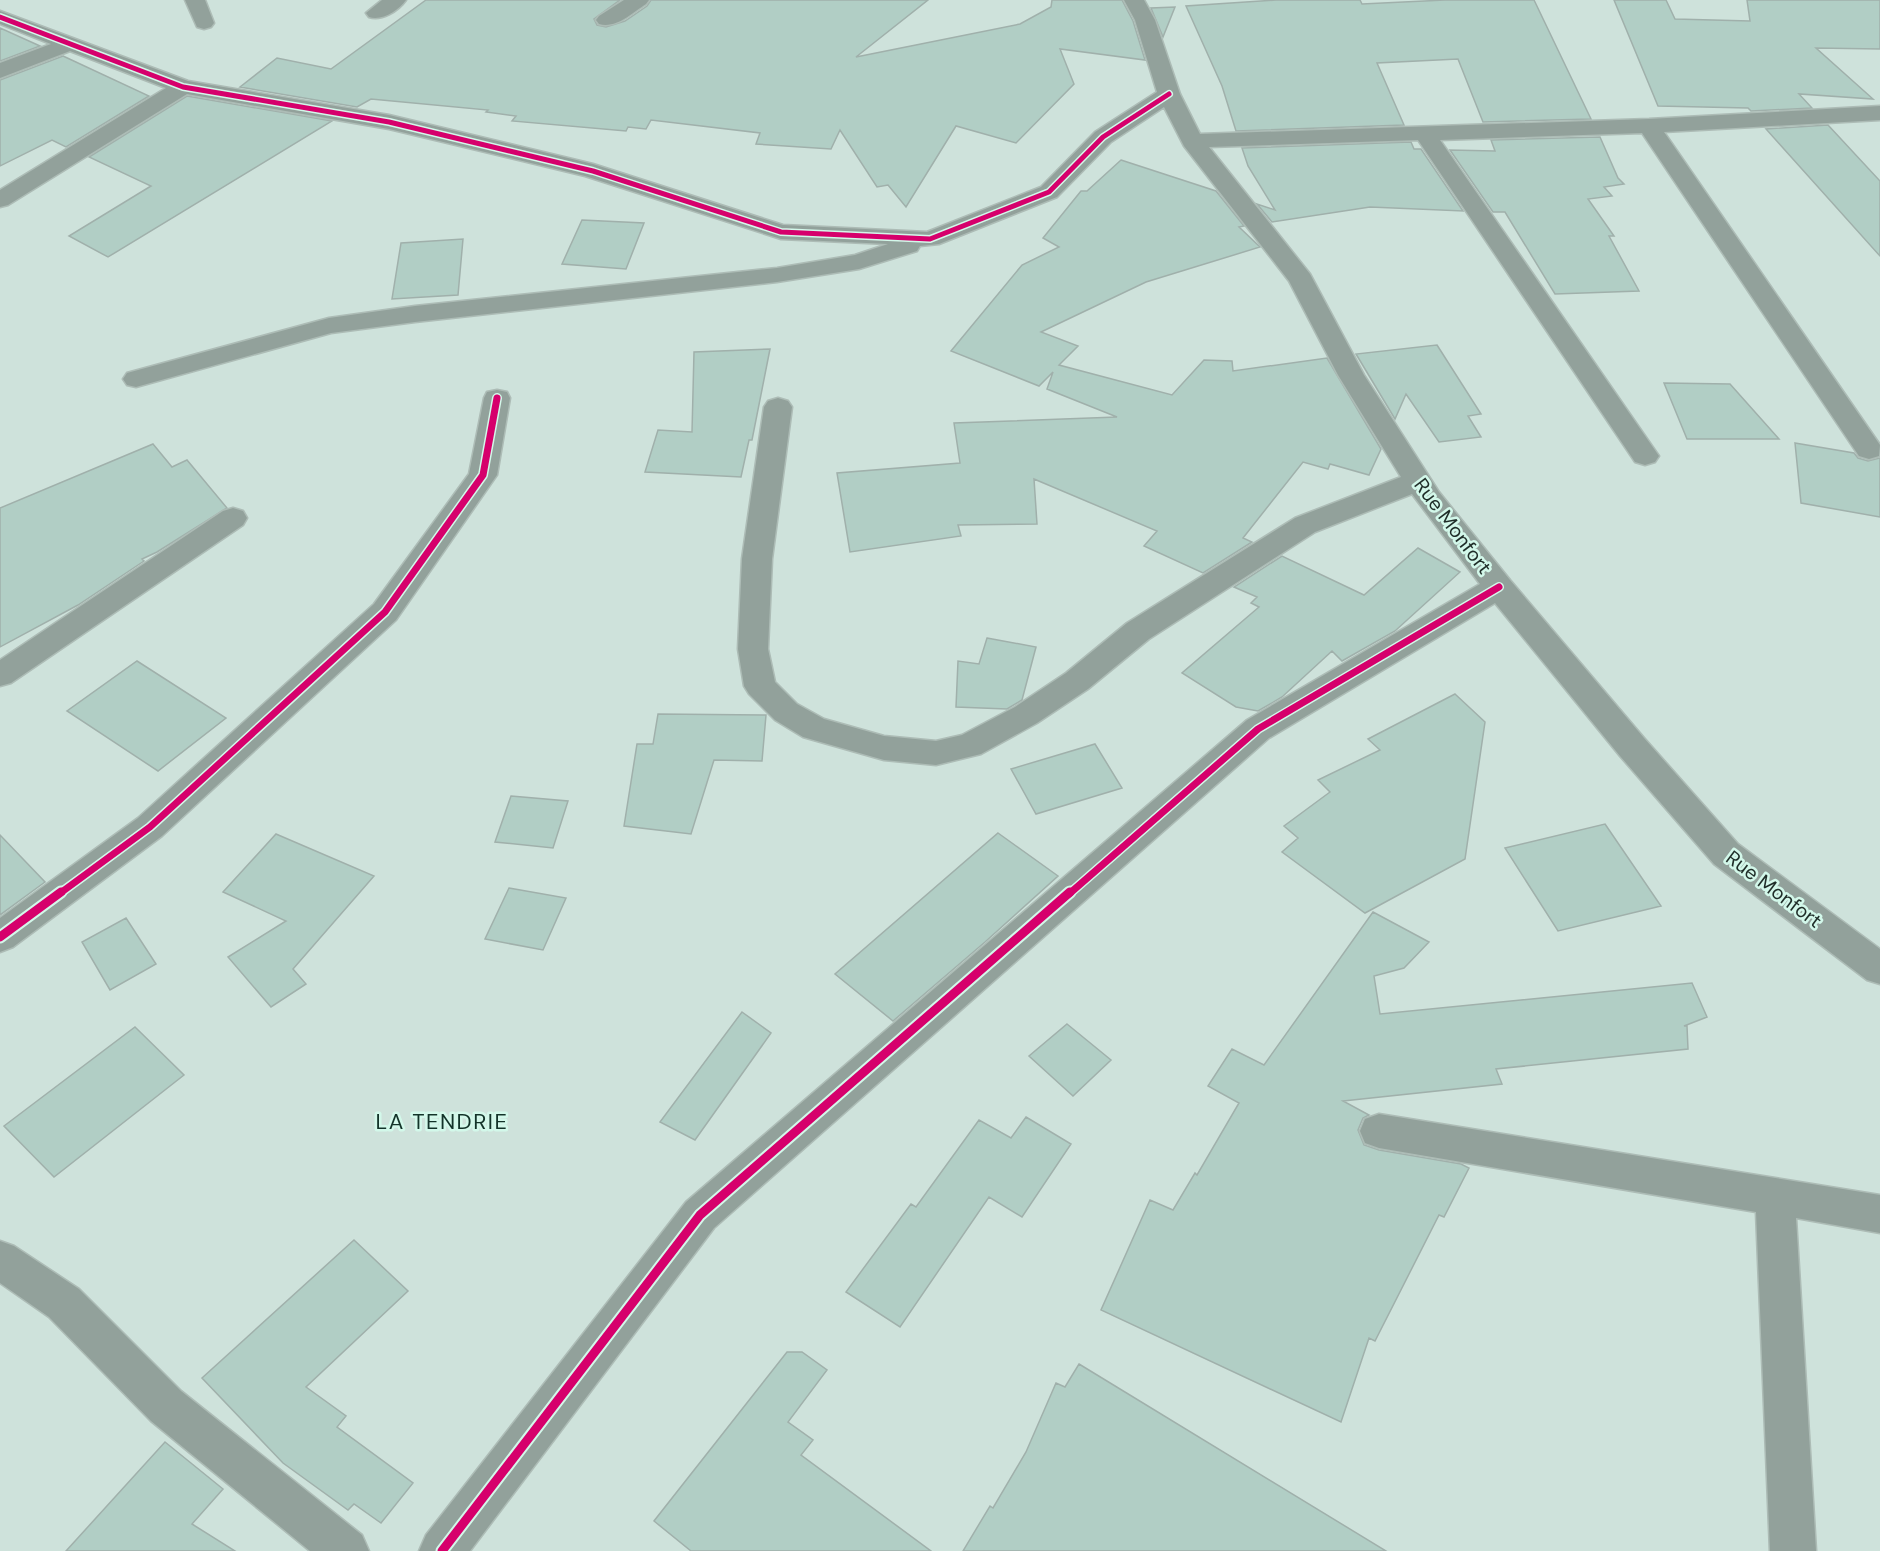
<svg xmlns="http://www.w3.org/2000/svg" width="1880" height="1551" font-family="'DM Sans',sans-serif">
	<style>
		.building { fill: #b1cec5; stroke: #a0b0ab; stroke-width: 1.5 }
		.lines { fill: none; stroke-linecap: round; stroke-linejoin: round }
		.minor-casing { stroke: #adbcb6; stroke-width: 3 }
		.minor { fill: #92a19b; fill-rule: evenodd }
		.cycleway-far2-casing { stroke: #d3f8ea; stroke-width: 8 }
		.cycleway-far1-casing { stroke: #d3f8ea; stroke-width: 10 }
		.cycleway-casing { stroke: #d3f8ea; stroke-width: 13 }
		.cycleway-far2 { stroke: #d6006c; stroke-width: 5 }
		.cycleway-far1 { stroke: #d6006c; stroke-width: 7 }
		.cycleway { stroke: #d6006c; stroke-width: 9 }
		.labels { text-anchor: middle; stroke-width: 5; stroke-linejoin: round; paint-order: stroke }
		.street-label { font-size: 20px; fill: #1f2d28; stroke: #d3f8ea }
		.quarter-label { font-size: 22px; letter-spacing: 1.5px; fill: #133329; stroke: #d3f8ea }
	</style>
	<rect width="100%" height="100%" fill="#cee2db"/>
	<path class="building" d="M426 0H620L594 19 597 25 606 27 625 21 647 6 651 0H928L856 57 1020 24 1051 7 1052 0H1122L1133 21 1145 60 1060 49 1074 84 1016 143 956 126 906 207 888 185 877 187 840 130 831 149 756 144 760 133 651 120 646 129 628 127 626 131 512 121 516 116 486 112 488 110 371 99 357 107 240 87 277 58 331 69Z
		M1276 0H1360L1362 4 1445 0H1534L1591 119 1483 122 1458 59 1377 63 1404 125 1236 131 1222 86 1186 6Z
		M1614 0H1666L1675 19 1750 21 1747 0H1880V49L1816 48 1873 99 1799 94 1812 108 1751 111 1748 108 1658 106Z
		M1175 7 1163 37 1151 8Z
		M0 28 40 46 0 61Z
		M63 56 149 96 66 147 52 140 0 166V80Z
		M187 96 332 121 108 257 69 236 151 186 89 157Z
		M1828 125 1880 181V256L1766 129Z
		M1600 137 1618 178 1624 184 1604 187 1612 196 1588 199 1614 236H1609L1639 291 1555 294 1505 212H1493L1450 150 1495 151 1491 140Z
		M1411 142 1414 149H1421L1463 211 1370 207 1272 222 1257 204 1275 210 1248 166 1242 148Z
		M1121 160 1216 191 1244 226 1239 227 1260 247 1146 282 1041 332 1078 346 1059 365 1172 395 1204 360 1232 361 1233 371 1327 358 1381 449 1369 475 1330 464 1328 469 1303 462 1243 538 1252 542 1203 573 1144 546 1157 531 1034 479 1037 524 958 525 961 536 850 552 837 473 960 463 954 423 1117 417 1047 389 1053 372 1039 386 951 351 1022 265 1059 247 1043 238 1081 191H1087Z
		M582 220 644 223 626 269 562 264Z
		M463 239 458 295 392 299 401 243Z
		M1437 345 1481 414 1468 416 1481 437 1439 442 1406 394 1395 419 1356 354Z
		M770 349 752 440H749L741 477 645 472 658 430 692 432 694 352Z
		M1664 383 1730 384 1779 439H1687Z
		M1795 443 1854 453 1858 458 1868 461 1880 458V517L1801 503Z
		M153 444 172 467 187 460 227 508 157 552 142 559 144 561 78 605 0 647V508Z
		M1418 548 1460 572 1395 631 1342 661 1332 651 1282 697 1258 711 1236 707 1182 673 1259 607 1251 603 1257 597 1234 587 1282 556 1364 595Z
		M987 638 1036 647 1022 700 1007 709 956 707 958 661 979 664Z
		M137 661 226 718 158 771 67 711Z
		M1455 694 1485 722 1465 859 1365 913 1282 852 1298 838 1284 826 1330 792 1318 780 1380 750 1368 739Z
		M658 714 766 715 762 761 714 760 691 834 624 826 637 744H653Z
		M1095 744 1122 788 1036 814 1011 769Z
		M511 796 568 801 553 848 495 842Z
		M1605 824 1661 906 1558 931 1505 848Z
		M998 833 1058 876 985 942 893 1021 835 974Z
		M276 834 374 876 293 969 306 984 271 1007 228 957 286 921 223 892Z
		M0 835 45 882 0 915Z
		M509 888 566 898 543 950 485 939Z
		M1373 912 1429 942 1404 968 1374 976 1380 1014 1692 983 1707 1017 1684 1026H1687L1688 1049 1496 1069 1502 1084 1343 1101 1369 1115 1363 1118 1358 1130 1364 1145 1379 1150 1461 1164 1469 1168 1444 1217 1439 1215 1375 1341 1369 1338 1341 1422 1101 1310 1150 1200 1173 1210 1195 1173 1197 1175 1239 1103 1208 1086 1232 1049 1264 1065Z
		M126 918 156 964 110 990 82 942Z
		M742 1012 771 1033 695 1140 660 1122Z
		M1067 1024 1111 1060 1073 1096 1029 1056Z
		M135 1027 184 1075 54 1177 4 1126Z
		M1026 1117 1071 1144 1022 1217 989 1197 900 1327 846 1292 911 1204 916 1207 979 1120 1011 1138Z
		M354 1240 408 1291 306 1387 346 1416 337 1427 413 1483 381 1523 354 1504 348 1510 283 1463 202 1378Z
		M787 1352H802L827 1370 788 1422 813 1440 801 1455 931 1551H691L654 1521Z
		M1079 1364 1386 1551H963L990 1506 993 1508 1026 1452 1056 1383 1065 1387Z
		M165 1442 223 1489 192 1524 235 1551H66Z"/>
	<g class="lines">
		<defs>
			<path id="minor" d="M185 0H205L214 23 211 27 204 29 197 27Z
				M382 0H406C398 11 382 21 369 17L366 13Z
				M624 0H649L646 4C632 13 616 29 599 24L596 20 599 16Z
				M1124 0H1144L1155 20 1180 94 1200 134 1649 119 1880 106V120L1664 132 1880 445 1879 456 1869 459 1859 456 1642 133 1440 140 1659 456 1655 462 1645 465 1635 462 1418 140 1209 147 1310 274 1364 375 1439 492 1510 580 1644 738 1738 844 1880 949V984L1867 980 1714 864 1620 756 1495 603 1269 738 714 1228 470 1551H419L426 1535 686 1202 1247 720 1480 584 1412 494 1315 532 1149 639 1088 689 1037 723 981 754 936 765 884 760 803 737 775 720 749 694 744 686 738 649 742 559 764 407 768 401 778 398 788 401 792 407 772 559 768 649 775 682 797 704 824 719 884 736 936 741 962 735 1015 707 1066 673 1127 623 1295 518 1401 477 1338 375 1289 281 1184 146 1164 107 1111 142 1057 197 939 244 920 246 917 251 859 269 777 282 415 322 331 333 136 387 127 385 123 379 127 373 329 318 415 306 777 268 855 255 888 244 781 239 585 176 389 129 187 94 8 205 0 207V190L166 88 70 51 0 78V63L51 44 0 24V11L188 81 389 115 593 164 783 225 927 232 1041 187 1095 132 1157 92 1135 20Z
				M497 390 507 392 510 398 497 475 396 620 162 836 13 947 0 952V918L138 818 374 604 469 474 484 398 487 392Z
				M233 508 243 511 247 518 243 525 11 683 0 686V660L223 511Z
				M1379 1114 1880 1195V1233L1796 1218 1816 1551H1770L1756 1212 1379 1148 1365 1143 1360 1131 1365 1119Z
				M0 1241 14 1246 79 1289 181 1391 362 1535 369 1551H310L151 1421 49 1317 0 1283Z"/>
		</defs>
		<use href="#minor" class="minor-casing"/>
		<use href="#minor" class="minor"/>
		<defs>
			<path id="cycleway-far2" d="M0 17 183 87 389 122 593 171 781 232 930 239 1049 192 1103 137 1169 94"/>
			<path id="cycleway-far1" d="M59 894 150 827 385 612 483 475 497 398
				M1069 894 1258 729 1499 587"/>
			<path id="cycleway" d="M0 937 61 892
				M442 1551 700 1215 1070 892"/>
		</defs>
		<use href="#cycleway-far2" class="cycleway-far2-casing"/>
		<use href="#cycleway-far1" class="cycleway-far1-casing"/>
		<use href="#cycleway" class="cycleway-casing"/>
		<use href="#cycleway-far2" class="cycleway-far2"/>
		<use href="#cycleway-far1" class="cycleway-far1"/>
		<use href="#cycleway" class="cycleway"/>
	</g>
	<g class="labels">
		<g class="street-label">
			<text transform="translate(1453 526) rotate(53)" y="7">Rue Monfort</text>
			<text transform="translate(1774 889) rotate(37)" y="7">Rue Monfort</text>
		</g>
		<g class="quarter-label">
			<text x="442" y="1129">LA TENDRIE</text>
		</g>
	</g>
</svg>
